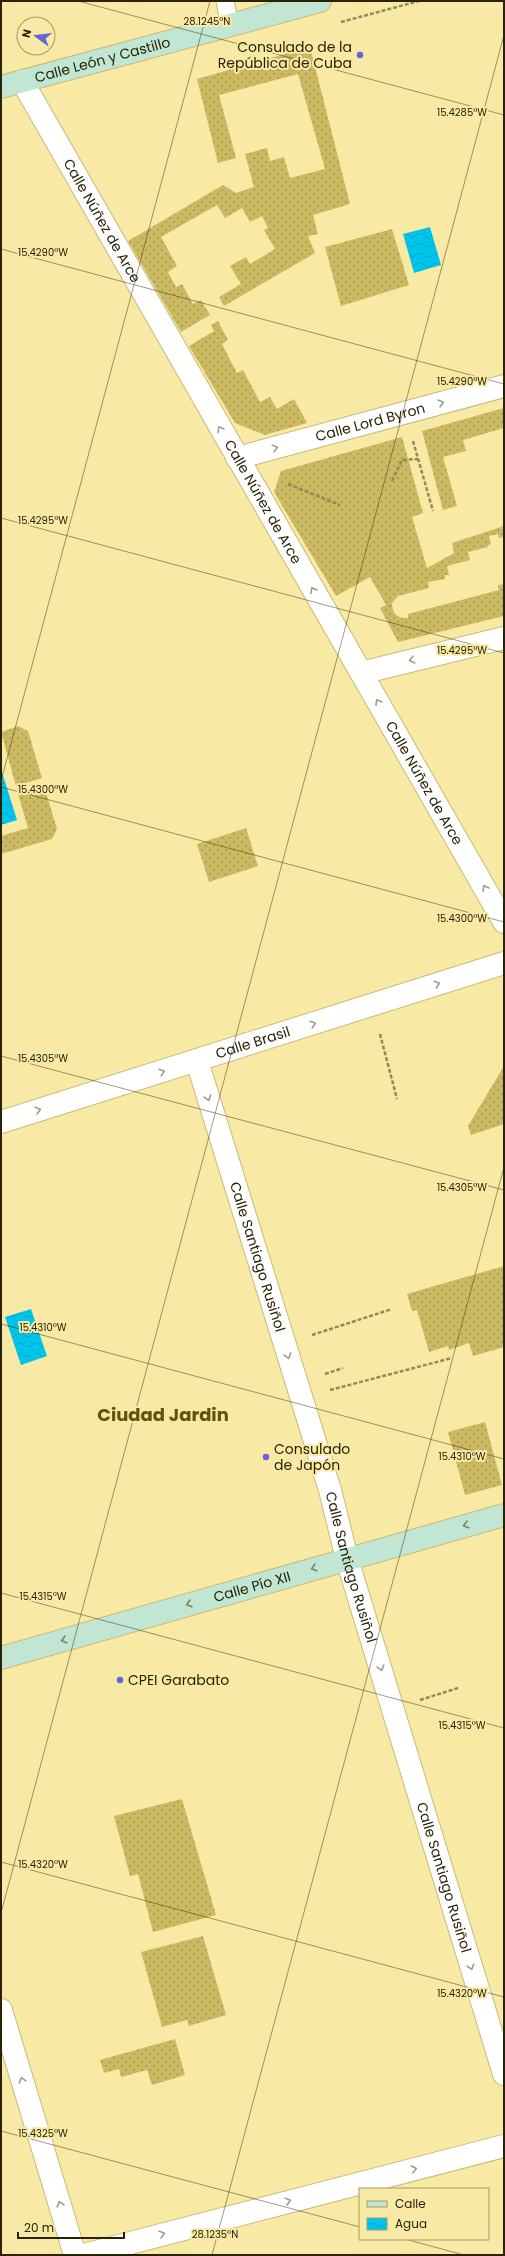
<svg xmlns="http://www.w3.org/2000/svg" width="505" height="2256" font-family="Poppins,sans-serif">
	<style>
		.grass { fill: url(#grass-dots) }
		.water { fill: url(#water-waves) }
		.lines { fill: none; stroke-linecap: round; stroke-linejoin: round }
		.lane-casing { stroke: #c8ba77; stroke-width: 19 }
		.street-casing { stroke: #c8ba77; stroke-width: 24 }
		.secondary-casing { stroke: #c8ba77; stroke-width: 24 }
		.path { stroke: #938a59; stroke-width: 2.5; stroke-dasharray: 4 2; stroke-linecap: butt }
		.lane { stroke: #fff; stroke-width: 17 }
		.street { stroke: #fff; stroke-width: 22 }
		.secondary { stroke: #c1e6d4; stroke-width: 22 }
		.oneway { stroke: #9e9c8f }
		.oneway2 { stroke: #74846e }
		.ticks { fill: none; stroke: #282307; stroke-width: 1; stroke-opacity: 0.45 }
		.poi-dot { fill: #6265dd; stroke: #f8eaa5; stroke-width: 1.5 }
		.labels { text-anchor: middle; stroke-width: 4; stroke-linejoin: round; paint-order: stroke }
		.poi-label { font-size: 14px; fill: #282307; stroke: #f8eaa5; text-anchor: start }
		.street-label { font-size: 14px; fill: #282307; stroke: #f8eaa5 }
		.district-label { font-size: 18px; font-weight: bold; fill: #615307; stroke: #f8eaa5 }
		.ticks-label { font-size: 10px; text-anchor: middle; fill: #282307; stroke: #f8eaa5; stroke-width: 4; stroke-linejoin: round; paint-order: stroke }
	</style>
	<defs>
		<pattern id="grass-dots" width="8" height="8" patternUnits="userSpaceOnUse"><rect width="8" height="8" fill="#ccba62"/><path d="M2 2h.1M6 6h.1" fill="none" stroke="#a6974f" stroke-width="1.8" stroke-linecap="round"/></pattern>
		<pattern id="water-waves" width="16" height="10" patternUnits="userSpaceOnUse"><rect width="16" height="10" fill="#00c5ea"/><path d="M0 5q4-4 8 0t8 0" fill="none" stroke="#02a9c7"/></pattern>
	</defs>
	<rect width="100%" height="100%" fill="#f8eaa5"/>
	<path class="grass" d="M310 47 350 204 313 215 318 234 308 236 315 253 224 306 219 297 241 284 230 266 246 257 250 264 275 249 264 230 268 228 262 216 250 222 242 208 225 218 217 205 161 237 177 266 168 272 176 287 182 284 193 304 201 300 210 315 181 332 128 241 223 185 236 193 254 187 245 154 267 148 270 161 284 157 290 178 325 169 298 74 219 95 236 158 218 163 197 79Z
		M392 229 409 285 341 306 325 247Z
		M218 321 228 340 222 344 237 373 243 370 260 402 270 397 277 409 294 399 307 423 265 435 235 423 189 346 214 331 211 325Z
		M504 408V428L463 440 466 451 443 457 457 506 443 510 422 431Z
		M402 437 423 513 412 517 427 568 454 553 452 543 504 526V537L499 538 498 534 489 536 491 544 487 546 488 547 468 552 470 560 447 566 449 575H445V579L428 582 429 588 398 596 392 603C392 613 397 619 408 618V614L499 590 498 585 504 584V616L398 642 380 608 386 605 370 577 336 596 274 492 281 471Z
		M18 726 28 731 42 778 16 786 1 732Z
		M44 786 57 829 52 839 1 854V836L28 828 18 794Z
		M246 828 258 866 209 882 197 844Z
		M504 1066V1124L471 1135 468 1126Z
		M504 1266V1347L473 1356 469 1343 449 1350 448 1346 429 1352 417 1310 412 1311 407 1294Z
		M485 1422 502 1485 465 1495 448 1432Z
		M182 1799 216 1915 153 1932 138 1874 130 1876 114 1816Z
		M203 1936 226 2015 189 2026 187 2020 162 2027 141 1952Z
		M175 2039 185 2075 152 2085 147 2070 121 2077 119 2069 104 2073 100 2060Z"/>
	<path class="water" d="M430 227 441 265 414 273 403 234Z
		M1 769 17 820 1 825Z
		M31 1309 47 1356 21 1365 5 1317Z"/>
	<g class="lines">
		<defs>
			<path id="lane" d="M225 1 230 26"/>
			<g id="street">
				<path id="s1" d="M22 81 504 922"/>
				<path id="s2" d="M237 458 504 386"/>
				<path d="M361 673 504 638"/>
				<path id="s3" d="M197 1061 330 1490 347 1559 504 2074"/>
				<path id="s4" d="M1 1122 504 963"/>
				<path d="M1 2010 75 2255"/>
				<path d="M84 2255 504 2146"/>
			</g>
			<g id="secondary">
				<path id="s5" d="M1 87 320 1"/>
				<path id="s6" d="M1 1658 504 1515"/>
			</g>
		</defs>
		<use href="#lane" class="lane-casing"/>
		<use href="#street" class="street-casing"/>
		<use href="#secondary" class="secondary-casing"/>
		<path class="path" d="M341 22 419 1
			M413 441 433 511
			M392 481 402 460 418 459
			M288 484 340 505
			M380 1034 397 1099
			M312 1335 392 1309
			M325 1374 343 1368
			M330 1390 452 1358
			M420 1700 458 1688"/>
		<use href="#lane" class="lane"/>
		<use href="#street" class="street"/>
		<use href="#secondary" class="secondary"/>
	</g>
	<defs><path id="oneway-chevron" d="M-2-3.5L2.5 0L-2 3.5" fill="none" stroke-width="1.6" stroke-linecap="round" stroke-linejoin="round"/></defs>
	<g class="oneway">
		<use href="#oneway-chevron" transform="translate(441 403) rotate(-15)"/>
		<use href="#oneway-chevron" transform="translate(220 429) rotate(-120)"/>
		<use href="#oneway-chevron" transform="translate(275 448) rotate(-15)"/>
		<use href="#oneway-chevron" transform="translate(313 590) rotate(-120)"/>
		<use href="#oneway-chevron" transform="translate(412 660) rotate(166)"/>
		<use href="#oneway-chevron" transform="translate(378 702) rotate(-120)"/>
		<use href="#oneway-chevron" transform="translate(485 888) rotate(-120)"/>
		<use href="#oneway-chevron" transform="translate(437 984) rotate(-18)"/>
		<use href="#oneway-chevron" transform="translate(313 1024) rotate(-18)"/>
		<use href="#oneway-chevron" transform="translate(162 1072) rotate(-17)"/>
		<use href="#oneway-chevron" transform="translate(208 1098) rotate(73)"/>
		<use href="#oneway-chevron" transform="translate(38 1110) rotate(-17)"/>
		<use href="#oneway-chevron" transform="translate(288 1356) rotate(73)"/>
		<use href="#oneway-chevron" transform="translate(381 1668) rotate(73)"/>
		<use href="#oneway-chevron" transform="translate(471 1967) rotate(73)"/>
		<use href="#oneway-chevron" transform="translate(22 2080) rotate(-107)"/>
		<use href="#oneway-chevron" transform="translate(414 2169) rotate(-14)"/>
		<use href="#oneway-chevron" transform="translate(288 2201) rotate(-15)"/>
		<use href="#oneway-chevron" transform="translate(60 2204) rotate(-107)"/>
		<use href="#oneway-chevron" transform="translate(162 2234) rotate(-15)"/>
	</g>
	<g class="oneway2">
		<use href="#oneway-chevron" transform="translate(466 1525) rotate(165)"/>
		<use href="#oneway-chevron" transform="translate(314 1568) rotate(164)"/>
		<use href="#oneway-chevron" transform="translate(189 1604) rotate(164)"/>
		<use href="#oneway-chevron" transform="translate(64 1640) rotate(164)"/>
	</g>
	<path class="ticks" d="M78 1 504 115M1 249 504 384M1 518 504 653M1 781 210 1M1 787 504 922M1 1056 504 1190M1 1324 504 1459M1 1593 504 1728M1 1862 504 1997M1 1913 504 35M1 2131 360 2227M405 2239 464 2255M212 2255 504 1167"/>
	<g class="poi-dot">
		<circle cx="360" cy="55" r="4"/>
		<circle cx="266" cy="1457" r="4"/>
		<circle cx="120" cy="1680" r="4"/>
	</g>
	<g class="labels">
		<g class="poi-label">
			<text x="352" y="52" text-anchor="end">Consulado de la<tspan x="352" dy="16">República de Cuba</tspan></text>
			<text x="274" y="1454">Consulado<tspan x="274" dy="16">de Japón</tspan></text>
			<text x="128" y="1685">CPEI Garabato</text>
		</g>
		<g class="street-label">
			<text dy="5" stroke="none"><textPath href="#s5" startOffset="105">Calle León y Castillo</textPath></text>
			<text dy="5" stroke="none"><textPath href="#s1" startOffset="161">Calle Núñez de Arce</textPath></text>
			<text dy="5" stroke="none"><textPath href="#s2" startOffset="138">Calle Lord Byron</textPath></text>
			<text dy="5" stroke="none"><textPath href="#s1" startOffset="485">Calle Núñez de Arce</textPath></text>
			<text dy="5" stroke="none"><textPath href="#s1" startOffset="809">Calle Núñez de Arce</textPath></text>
			<text dy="5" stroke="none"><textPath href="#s4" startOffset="264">Calle Brasil</textPath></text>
			<text dy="5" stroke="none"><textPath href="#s3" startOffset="205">Calle Santiago Rusiñol</textPath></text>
			<text dy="5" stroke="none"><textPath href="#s3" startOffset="529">Calle Santiago Rusiñol</textPath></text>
			<text dy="5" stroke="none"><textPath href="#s6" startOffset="261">Calle Pío XII</textPath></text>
			<text dy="5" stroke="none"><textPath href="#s3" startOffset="853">Calle Santiago Rusiñol</textPath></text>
		</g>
		<g class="district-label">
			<text x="163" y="1421">Ciudad Jardin</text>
		</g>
	</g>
	<g class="ticks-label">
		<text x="207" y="25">28.1245°N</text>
		<text x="462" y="116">15.4285°W</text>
		<text x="43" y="256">15.4290°W</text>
		<text x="462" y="385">15.4290°W</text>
		<text x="43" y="524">15.4295°W</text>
		<text x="462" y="654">15.4295°W</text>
		<text x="43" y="793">15.4300°W</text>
		<text x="462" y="922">15.4300°W</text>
		<text x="43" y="1062">15.4305°W</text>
		<text x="462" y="1191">15.4305°W</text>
		<text x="43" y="1331">15.4310°W</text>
		<text x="462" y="1460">15.4310°W</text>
		<text x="43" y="1600">15.4315°W</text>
		<text x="462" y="1729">15.4315°W</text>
		<text x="43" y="1868">15.4320°W</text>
		<text x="462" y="1997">15.4320°W</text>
		<text x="43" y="2137">15.4325°W</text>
		<text x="215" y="2238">28.1235°N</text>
	</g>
	<rect width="505" height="2256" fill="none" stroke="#282307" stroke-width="4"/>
	<rect x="359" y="2188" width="130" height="52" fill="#f8eaa5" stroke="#a59a66"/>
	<rect x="367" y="2201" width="20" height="6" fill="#c1e6d4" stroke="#a59a66"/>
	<text x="395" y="2208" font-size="12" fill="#282307">Calle</text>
	<rect x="367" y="2218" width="20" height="12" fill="url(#water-waves)" stroke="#a59a66"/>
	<text x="395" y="2228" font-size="12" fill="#282307">Agua</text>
	<g transform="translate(36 36) rotate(285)"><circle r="19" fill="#f8eaa5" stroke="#a59a66"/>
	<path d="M0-3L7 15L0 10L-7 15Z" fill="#6265dd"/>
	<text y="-6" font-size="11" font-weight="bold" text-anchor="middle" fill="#282307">N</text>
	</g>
	<path d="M18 2232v6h106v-6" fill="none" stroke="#282307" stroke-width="2"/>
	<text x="24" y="2232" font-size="12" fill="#282307" stroke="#f8eaa5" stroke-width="3" paint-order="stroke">20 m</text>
</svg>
